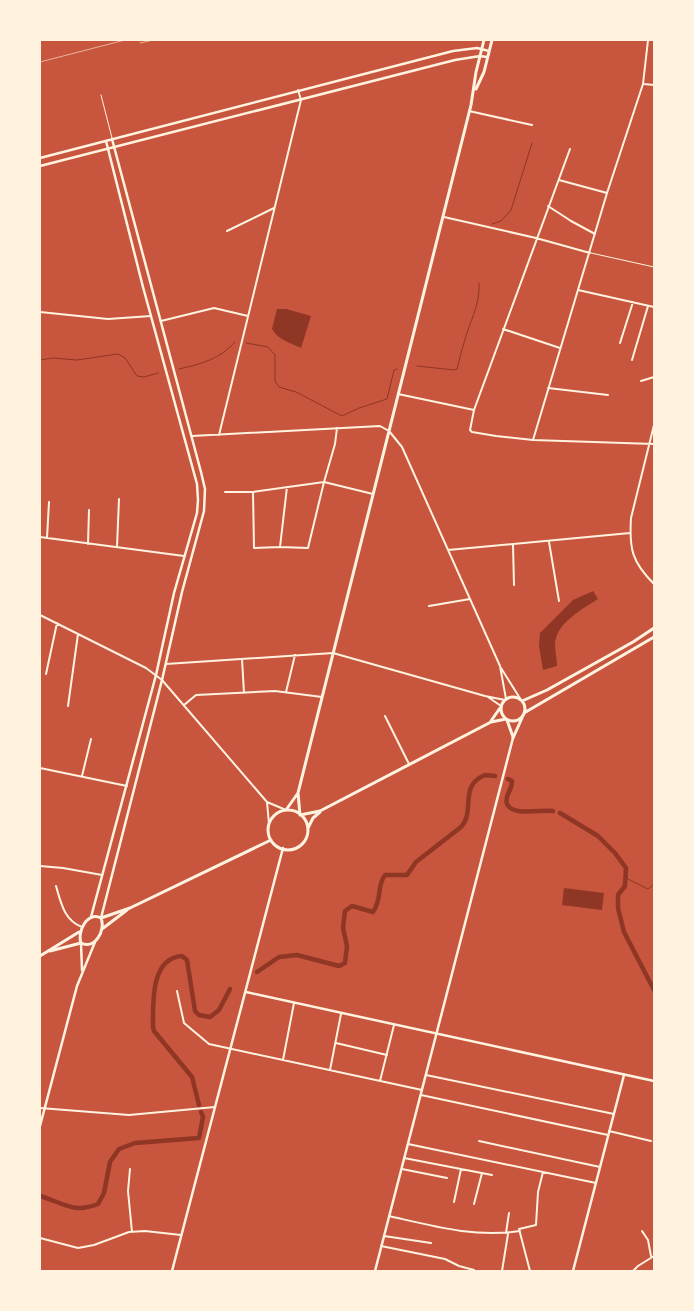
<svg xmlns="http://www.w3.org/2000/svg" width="694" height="1311" font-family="'Golos Text',sans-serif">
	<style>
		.water { fill: #8f3625 }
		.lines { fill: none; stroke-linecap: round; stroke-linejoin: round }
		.stream { stroke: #8f3625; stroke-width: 1 }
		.canal { stroke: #8f3625; stroke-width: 4.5 }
		.service { stroke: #fff3e0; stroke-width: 1 }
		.minor { stroke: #fff3e0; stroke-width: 2 }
		.tertiary { stroke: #fff3e0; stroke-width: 2.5 }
		.secondary { stroke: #fff3e0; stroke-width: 2.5 }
		.primary { stroke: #fff3e0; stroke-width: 3 }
		.rail { stroke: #e9b49f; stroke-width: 1 }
	</style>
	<rect width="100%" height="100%" fill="#c8553d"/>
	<path class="water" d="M277 309H286L311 316 301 348C291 343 278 340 272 329Z
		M593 591 598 599C582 609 555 624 555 645 555 652 557 659 557 666L543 670 539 646 540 633 573 600Z
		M564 888 604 893 602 910 562 905Z"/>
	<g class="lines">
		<path class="stream" d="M492 224 501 221 511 210 532 143
			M246 343 268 347 275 355V381L279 387 296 392 342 416 359 408 387 399 394 370 397 369
			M40 360 53 358 77 360 118 354 125 358 137 376 144 377 158 373
			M417 366 454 370 457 369C460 357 463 345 467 333 473 315 480 302 479 283
			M179 369C201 364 220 359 235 342
			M626 878 648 889 654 884"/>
		<path class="canal" d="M508 779 512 781C513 789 504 795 507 804 513 817 542 809 553 811
			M560 813 598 836 615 853 626 868 625 886 618 895V908L624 932 654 990
			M257 972 279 957 297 955 339 966 345 963 347 946 343 928 345 911 352 906 373 912C383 897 376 887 385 875H407L416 862 461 827C476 811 458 786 485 775L495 776
			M199 1105 192 1077 154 1031 153 1027C153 1005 150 958 182 956L187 960 195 1011 199 1015 210 1017 219 1010 230 989
			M40 1196C64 1203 73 1214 98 1204L104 1193 110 1162 119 1149 135 1143 199 1138 203 1117 201 1112"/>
		<path class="service" d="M101 95 112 138
			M591 253 654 267"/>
		<path class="minor" d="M644 84 654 85
			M469 111 532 125
			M570 149 474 410 470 430 472 432 496 436 533 440 654 444
			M559 180 607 193
			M548 206 571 221 595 234
			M444 217 536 238 590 253
			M227 231 274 208
			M578 290 654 307
			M40 312 108 319 151 316
			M161 321 214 308 248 316
			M503 329 560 348
			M620 343 633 302
			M632 360 648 306
			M641 381 654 377
			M548 388 608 395
			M398 394 474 410
			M654 425 631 518C629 549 632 562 654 584
			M219 435 301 100 298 90
			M192 436 380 426 389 431 402 447 500 666 506 699
			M533 440 607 193 643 84 648 40
			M225 492H253L254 548 280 547 308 548 324 482 335 444 337 428
			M253 492 324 482 373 494
			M40 537 184 556
			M47 538 49 502
			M549 542 559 601
			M88 544 89 510
			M513 545 514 585
			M117 547 119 499
			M280 547 287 487
			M448 550 630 533
			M429 606 470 599
			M40 615 146 668 162 680 267 802 286 810
			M242 659 244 693
			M166 664 333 653 485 696 505 700
			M501 668 521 700
			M46 674 57 623
			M286 692 295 655
			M488 697 501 706
			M184 705 196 695 275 691 322 697
			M68 706 78 634
			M385 716 409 764
			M40 768 127 786
			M82 776 91 739
			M267 802 269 824
			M40 866 63 868 102 875
			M56 886C61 903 64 920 82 927
			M177 991 184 1023 209 1044 422 1090
			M336 1043 387 1055
			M283 1060 294 1003
			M330 1070 341 1014
			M426 1075 614 1114
			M380 1081 394 1025
			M421 1095 608 1135
			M40 1108 129 1115 215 1107
			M609 1131 651 1141
			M479 1141 600 1167
			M408 1144 596 1183
			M404 1158 492 1175
			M130 1169 128 1191 132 1232
			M402 1169 447 1178
			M454 1202 461 1169
			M474 1204 482 1173
			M389 1216C433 1226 475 1238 520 1231
			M642 1231 648 1240 651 1256
			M506 1233 509 1213
			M384 1236 431 1243
			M40 1238 78 1248 94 1245 129 1232 145 1231 181 1235
			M381 1246 445 1259 459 1266 474 1270
			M502 1271 508 1234
			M530 1271 519 1229 536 1225 538 1192 543 1172
			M633 1271 638 1266 654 1256"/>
		<path class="tertiary" d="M40 158 453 51 477 48 489 51
			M40 166 455 60 480 56 487 57
			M91 917 156 675 174 593 197 513 198 500 197 484 143 287 106 141
			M101 918 162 680 182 592 204 511 205 489 201 472 112 139
			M81 943 82 970
			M246 992 654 1081
			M40 1126 77 986 95 942
			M573 1271 624 1075"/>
		<path class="secondary" d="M172 1271 283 848
			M375 1271 513 738"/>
		<path class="primary" d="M476 89 484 72 492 40
			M501 709a12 12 0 1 1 24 0a12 12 0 1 1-24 0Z
			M522 701 547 690 633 642 654 628
			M524 713 654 637
			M507 720 513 737
			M491 721 500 708
			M513 738 522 718
			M298 793 300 815 320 811 491 722 506 719
			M286 810 298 793 471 105 476 72 484 40
			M268 830a20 20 0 1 1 40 0a20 20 0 1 1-40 0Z
			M308 828 313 818 320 812
			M101 918 130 908 271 840
			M102 929 127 910
			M81 943C77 932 87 911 101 918
			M50 951 81 943C95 950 106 930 101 918
			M40 956 79 932"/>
		<path class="rail" d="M140 43 153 40
			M40 62 125 40"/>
	</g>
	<rect width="694" height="1311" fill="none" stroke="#fff3e0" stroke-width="82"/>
</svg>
